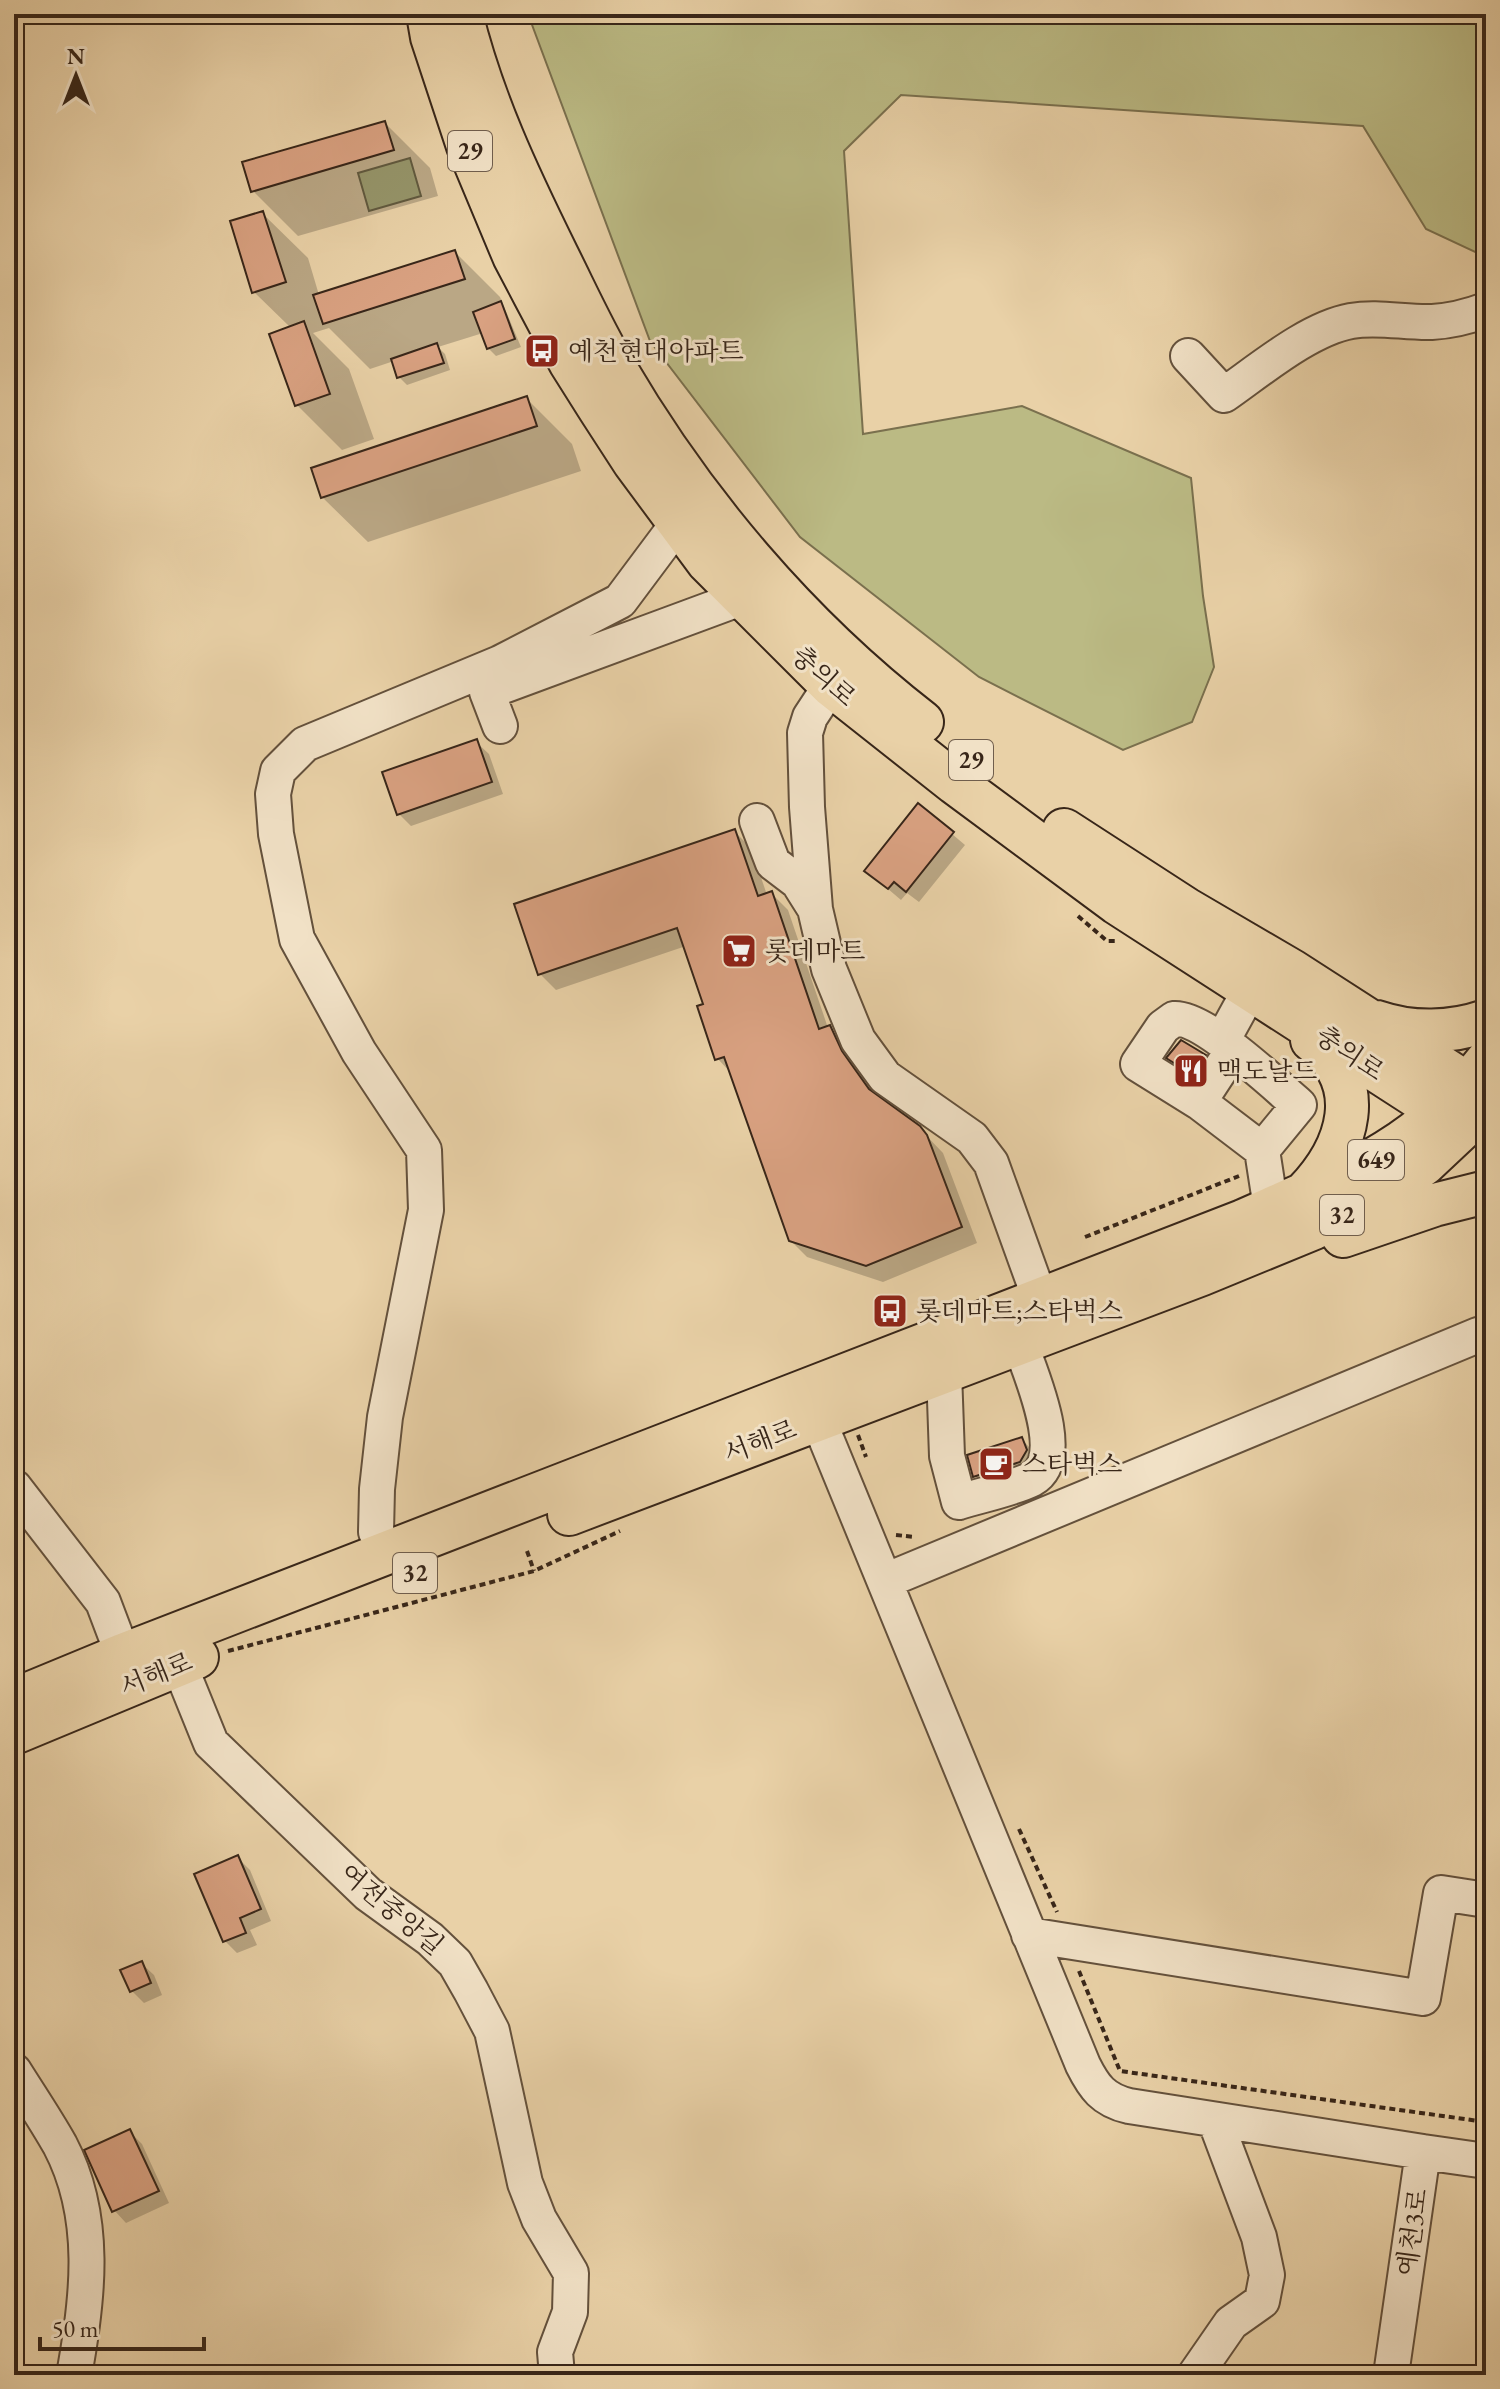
<svg xmlns="http://www.w3.org/2000/svg" width="1500" height="2389" font-family="'EB Garamond','Noto Serif KR',serif">
	<style>
		.green { fill: #bbba84; stroke: #7a704e; stroke-width: 2 }
		.shadow { fill: #0003 }
		.building { fill: #d9a181; stroke: #382619; stroke-width: 2 }
		.lines { fill: none; stroke-linecap: round; stroke-linejoin: round }
		.minor-casing { stroke: #64513c; stroke-width: 38 }
		.major-casing { stroke: #382619; stroke-width: 46 }
		.path { stroke: #382619; stroke-width: 4; stroke-dasharray: 6 4; stroke-linecap: butt }
		.minor { stroke: #f1e1c6; stroke-width: 34 }
		.major { stroke: #e9d1a7; stroke-width: 42 }
		.labels { text-anchor: middle; stroke-width: 6; stroke-linejoin: round; paint-order: stroke }
		.shield { fill: #f1e1c6; stroke: #705e4d; stroke-width: 2 }
		.shield-label { font-size: 24px; font-weight: bold; fill: #382619 }
		.poi-label { font-size: 26px; fill: #382619; stroke: #f1e1c6; text-anchor: start }
		.street-label { font-size: 26px; fill: #382619; stroke: #f1e1c6 }
	</style>
	<rect width="100%" height="100%" fill="#e9d1a7"/>
	<filter id="stains"><feTurbulence type="fractalNoise" baseFrequency=".0025" numOctaves="4"/><feColorMatrix values="0 0 0 0 .2 0 0 0 0 .09 0 0 0 0 .02 0 0 0 .5 -.17"/></filter>
	<radialGradient id="worn" r=".72"><stop offset=".6" stop-color="#630" stop-opacity="0"/><stop offset="1" stop-color="#630" stop-opacity=".3"/></radialGradient>
	<path class="green" d="M528 14H1486V257L1426 229 1363 126 901 95 844 151 863 434 1022 406 1191 478 1203 596 1214 667 1192 722 1123 750 979 677 800 537 650 341Z
		M410 158 421 196 369 211 358 173Z"/>
	<path class="shadow" d="M385 123 430 168 438 196 298 236 253 191Z
		M262 213 308 258 319 295 455 252 500 297 521 347 496 356 488 348 483 333 438 347 445 354 450 370 407 385 399 377 394 361 370 369 329 328 313 333 349 369 374 439 342 450 297 405 291 328 254 292Z
		M527 399 572 444 581 471 368 542 322 497Z
		M476 742 489 754 503 794 411 826 399 814Z
		M919 806 965 845 919 902 907 893 901 900 867 871Z
		M734 831 751 848 767 895 772 894 788 910 828 1028 846 1044 858 1070 878 1098 919 1128 943 1153 977 1243 883 1282 807 1257 790 1240 731 1073 717 1058 706 1005 686 946 556 990 540 974Z
		M1205 1056 1217 1068 1206 1085 1181 1070 1169 1058Z
		M1022 1439 1029 1447 1034 1458 1028 1470 983 1484 975 1476Z
		M238 1858 250 1870 271 1921 250 1930 257 1945 237 1953 225 1941Z
		M141 1963 154 1975 162 1995 144 2003 132 1991Z
		M130 2132 142 2144 169 2203 126 2223 114 2210Z"/>
	<path class="building" d="M385 121 394 150 251 192 242 162Z
		M263 211 286 282 252 293 230 221Z
		M455 250 465 279 323 324 313 295Z
		M501 301 515 339 487 349 473 312Z
		M304 321 330 394 295 406 269 334Z
		M437 343 444 363 397 378 391 359Z
		M527 396 537 426 321 498 311 468Z
		M477 739 492 782 397 815 382 772Z
		M918 803 954 832 906 892 894 882 888 889 864 871Z
		M735 829 758 896 772 891 819 1029 830 1025 842 1051 869 1089 920 1126 927 1135 962 1227 866 1266 789 1241 724 1057 715 1060 697 1006 703 1004 677 928 538 975 514 904Z
		M1181 1040 1206 1055 1193 1075 1166 1058Z
		M1022 1437 1027 1450 1020 1462 973 1477 967 1455Z
		M238 1855 261 1909 240 1918 246 1933 223 1942 194 1874Z
		M142 1961 151 1983 130 1992 120 1970Z
		M130 2129 159 2191 112 2212 84 2150Z"/>
	<g class="lines">
		<defs>
			<path id="minor" d="M1188 356 1224 395C1260 370 1308 329 1351 321 1378 316 1405 323 1432 322 1449 321 1470 316 1486 310
				M831 685 810 717 805 733 807 807 815 909 829 969 858 1040 885 1077 972 1138 991 1163 1040 1299
				M500 726 487 692 741 598
				M757 821 773 863 798 882 815 909
				M1174 1019C1203 1016 1275 1085 1299 1105L1262 1150 1199 1102 1138 1064 1163 1027Z
				M1222 1041 1250 990
				M1199 1102 1233 1050
				M1262 1150 1271 1208
				M944 1372 947 1456 959 1502C981 1495 1012 1489 1032 1479 1069 1458 1030 1373 1020 1343
				M818 1419 1083 2065C1094 2087 1103 2100 1129 2106L1423 2152
				M14 1487 103 1602 123 1655
				M376 1532 377 1489 385 1417 426 1210 424 1150 359 1052 297 939 276 834 273 794 278 771 305 744 500 663 620 601 679 522
				M885 1581 1478 1335 1486 1337
				M179 1664 211 1743 368 1894 430 1939 455 1963 471 1991 492 2031 525 2183 539 2219 571 2273 570 2312 555 2352 557 2375
				M1029 1935 1423 1998 1441 1893 1486 1900
				M14 2071C29 2095 46 2120 60 2145 98 2217 88 2299 74 2375
				M1195 2375 1231 2323 1262 2301 1267 2275 1259 2237 1215 2120
				M1391 2375 1423 2152 1486 2161"/>
			<path id="major" d="M428 14 432 37 468 146 514 256 535 296 570 362 599 408 634 462 708 562 831 685 955 783 1117 903 1461 1125
				M461 14C482 100 518 176 557 255 576 293 593 331 615 368 694 503 798 626 922 722
				M1064 830 1186 909 1292 971 1486 1096
				M1377 1022C1412 1034 1451 1033 1486 1021
				M1305 1193C1349 1147 1369 1084 1312 1040
				M1343 1236 1434 1205 1486 1192
				M569 1514 1202 1274 1314 1228 1373 1199 1424 1164 1473 1118
				M14 1700 123 1655 1243 1221C1340 1178 1418 1150 1486 1062
				M14 1733 197 1657"/>
		</defs>
		<use href="#minor" class="minor-casing"/>
		<use href="#major" class="major-casing"/>
		<path class="path" d="M1078 916 1107 941H1115
			M1085 1237 1239 1176
			M858 1435 866 1457
			M896 1535 915 1537
			M527 1551 534 1571
			M228 1651 534 1571 620 1531
			M1019 1829 1057 1912
			M1079 1971 1120 2071 1486 2122"/>
		<use href="#minor" class="minor"/>
		<use href="#major" class="major"/>
	</g>
	<defs>
		<symbol id="bus-square" viewBox="-11 -11 22 22"><rect x="-9" y="-9" width="18" height="18" rx="4" fill="#8f2418" stroke="#f1e1c6"/><path d="M-5-6H5V4H4V6H2V4H-2V6H-4V4H-5ZM-3.5-4V0h7V-4ZM-3.5 1.2v1.5H-2V1.2ZM2 1.2v1.5H3.5V1.2Z" fill="#fff"/></symbol>
		<symbol id="supermarket-square" viewBox="-11 -11 22 22"><rect x="-9" y="-9" width="18" height="18" rx="4" fill="#8f2418" stroke="#f1e1c6"/><path d="M-6-5.5h2.5l.6 2H6L4.5 2H-2.5L-4.4-4H-6ZM-1.5 3.2a1.3 1.3 0 1 0 .1 0ZM3 3.2a1.3 1.3 0 1 0 .1 0Z" fill="#fff"/></symbol>
		<symbol id="restaurant-square" viewBox="-11 -11 22 22"><rect x="-9" y="-9" width="18" height="18" rx="4" fill="#8f2418" stroke="#f1e1c6"/><path d="M-5-6h1v4h1v-4h1v4h1v-4h1v5L-1.5 .5V6h-2V.5L-5-1ZM5-6V6H3V1.5H1.5Q1.5-4 5-6Z" fill="#fff"/></symbol>
		<symbol id="cafe-square" viewBox="-11 -11 22 22"><rect x="-9" y="-9" width="18" height="18" rx="4" fill="#8f2418" stroke="#f1e1c6"/><path d="M-5.5-4.5H6V0H3Q3 3.5 0 3.5H-2.5Q-5.5 3.5-5.5 0ZM3-3.2v2h1.7v-2ZM-6 4.5H4V6H-6Z" fill="#fff"/></symbol>
	</defs>
	<g fill-rule="evenodd">
		<use href="#bus-square" x="522" y="331" width="40" height="40"/>
		<use href="#supermarket-square" x="719" y="931" width="40" height="40"/>
		<use href="#restaurant-square" x="1171" y="1051" width="40" height="40"/>
		<use href="#bus-square" x="870" y="1291" width="40" height="40"/>
		<use href="#cafe-square" x="976" y="1444" width="40" height="40"/>
	</g>
	<g class="labels">
		<g class="shield">
			<rect x="448" y="131" width="44" height="40" rx="6"/>
			<rect x="949" y="740" width="44" height="40" rx="6"/>
			<rect x="1348" y="1140" width="56" height="40" rx="6"/>
			<rect x="1320" y="1195" width="44" height="40" rx="6"/>
			<rect x="393" y="1553" width="44" height="40" rx="6"/>
		</g>
		<g class="shield-label">
			<text x="470" y="159">29</text>
			<text x="971" y="768">29</text>
			<text x="1376" y="1168">649</text>
			<text x="1342" y="1223">32</text>
			<text x="415" y="1581">32</text>
		</g>
		<g class="poi-label">
			<text x="568" y="360">예천현대아파트</text>
			<text x="765" y="960">롯데마트</text>
			<text x="1217" y="1080">맥도날드</text>
			<text x="916" y="1320">롯데마트;스타벅스</text>
			<text x="1022" y="1473">스타벅스</text>
		</g>
		<g class="street-label">
			<text transform="translate(824 676) rotate(42)" y="9">충의로</text>
			<text transform="translate(1350 1053) rotate(34)" y="9">충의로</text>
			<text transform="translate(760 1441) rotate(-21)" y="9">서해로</text>
			<text transform="translate(156 1674) rotate(-22)" y="9">서해로</text>
			<text transform="translate(392 1909) rotate(40)" y="9">여전중앙길</text>
			<text transform="translate(1412 2232) rotate(-82)" y="9">예천3로</text>
		</g>
	</g>
	<rect width="1500" height="2389" fill="none" stroke="#e9d1a7" stroke-width="48"/>
	<rect x="16" y="16" width="1468" height="2357" fill="none" stroke="#382619" stroke-width="4"/>
	<rect x="24" y="24" width="1452" height="2341" fill="none" stroke="#382619" stroke-width="2"/>
	<g transform="translate(76 76)" stroke="#f1e1c6" stroke-width="6" paint-order="stroke">
	<path d="M0-6L14 30L0 20L-14 30Z" fill="#382619"/>
	<text y="-12" font-size="22" font-weight="bold" text-anchor="middle" fill="#382619">N</text>
	</g>
	<path d="M40 2337v12h164v-12" fill="none" stroke="#382619" stroke-width="4"/>
	<text x="52" y="2337" font-size="24" fill="#382619" stroke="#f1e1c6" stroke-width="6" paint-order="stroke">50 m</text>
	<rect width="100%" height="100%" filter="url(#stains)"/>
	<rect width="100%" height="100%" fill="url(#worn)"/>
</svg>
